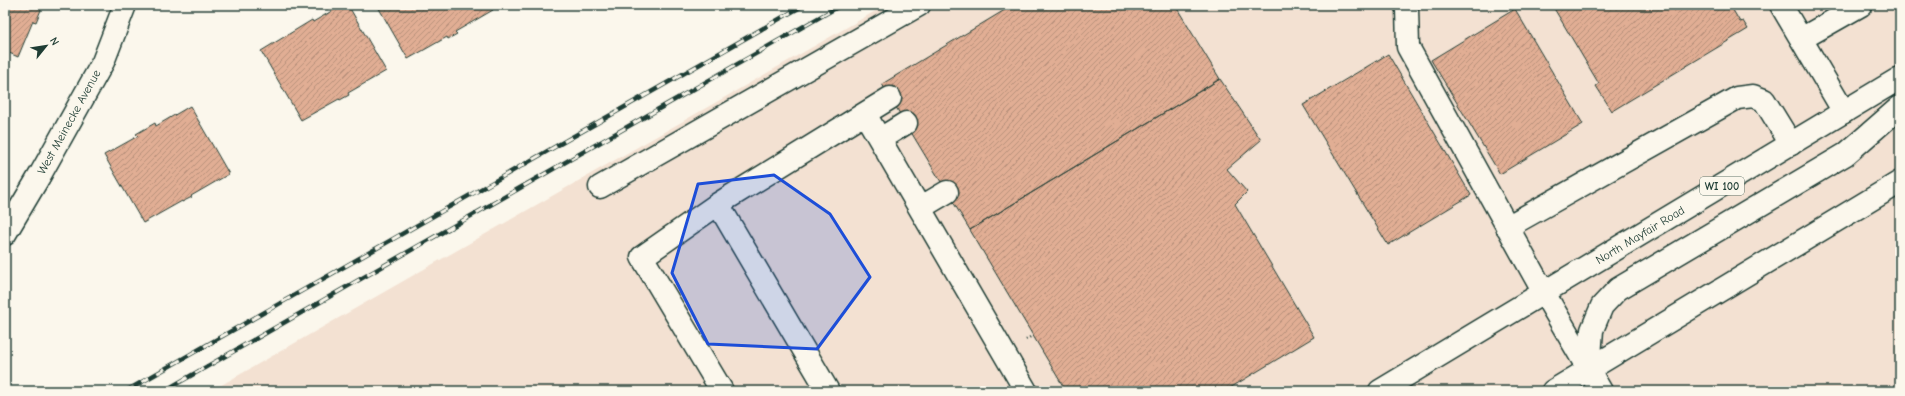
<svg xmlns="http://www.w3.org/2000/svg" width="1905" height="396" font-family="'Comic Neue',sans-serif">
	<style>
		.built { fill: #f3e1d2 }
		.building { fill: url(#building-hatch); stroke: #1f3d34 }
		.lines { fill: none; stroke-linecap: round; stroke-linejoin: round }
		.minor-casing { stroke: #1f3d34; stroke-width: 25 }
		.major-casing { stroke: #1f3d34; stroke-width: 25 }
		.path { stroke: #1f3d34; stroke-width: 2.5; stroke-dasharray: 1 3; stroke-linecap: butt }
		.minor { stroke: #fbf7ec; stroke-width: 22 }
		.major { stroke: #fbf7ec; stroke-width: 22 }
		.rail-casing { stroke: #1f3d34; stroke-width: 4.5 }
		.rail { stroke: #fbf7ec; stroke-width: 3; stroke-dasharray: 9; stroke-linecap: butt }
		.marked { fill: #1d4ed8; fill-opacity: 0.2; stroke: #1d4ed8; stroke-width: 3; stroke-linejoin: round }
		.labels { text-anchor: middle; stroke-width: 3; stroke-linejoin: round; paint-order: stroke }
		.shield { fill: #fbf7ec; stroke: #61756b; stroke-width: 1 }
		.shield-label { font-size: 11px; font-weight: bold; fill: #1f3d34 }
		.street-label { font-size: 12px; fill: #1f3d34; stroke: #fbf7ec }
	</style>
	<defs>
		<pattern id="building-hatch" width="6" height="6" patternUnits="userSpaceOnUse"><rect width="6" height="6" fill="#e1ae94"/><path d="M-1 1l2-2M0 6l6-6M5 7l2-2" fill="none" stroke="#b68f7a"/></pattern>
	</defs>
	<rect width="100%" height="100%" fill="#fbf7ec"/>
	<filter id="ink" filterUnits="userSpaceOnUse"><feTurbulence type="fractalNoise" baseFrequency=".025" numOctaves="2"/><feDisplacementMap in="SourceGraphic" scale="8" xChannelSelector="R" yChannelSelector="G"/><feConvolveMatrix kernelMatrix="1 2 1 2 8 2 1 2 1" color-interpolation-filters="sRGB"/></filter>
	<g filter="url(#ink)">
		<path class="built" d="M886 5H1900V391H211Z"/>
		<path class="building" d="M5 5H43L36 22 33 21 18 57 5 51Z
			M342 5H348L386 71 348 93 349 95 340 100 339 99 301 120 261 51 312 20 313 22Z
			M377 5H490L493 10 455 32 457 34 448 39 447 37 408 59Z
			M1013 5H1175L1220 79 970 230 882 84Z
			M1552 5H1730L1740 22 1743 21 1748 29 1612 111 1596 86 1599 84Z
			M1515 9 1583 124 1500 174 1431 60Z
			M1388 54 1471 195 1388 245 1303 105Z
			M1220 79 1261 140 1227 169 1247 192 1235 204 1314 337 1225 391H1066L970 230Z
			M190 106 229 174 191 196 192 197 182 202V201L143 223 104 155 138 136 136 134 155 123 156 126Z"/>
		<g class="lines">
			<defs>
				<path id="minor" d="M1405 5 1407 8 1408 47 1544 293 1601 391
					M1781 5 1844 112
					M1801 39 1861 5
					M865 114 1026 391
					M880 139 906 123
					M600 187 919 5
					M718 204 828 391
					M920 208 947 192
					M1507 227 1737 98 1753 96 1764 100 1791 144
					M5 234 40 175 103 62 125 5
					M722 391 642 257 718 204 890 98"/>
				<path id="major" d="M1589 370 1592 330 1602 306 1618 289 1846 154 1900 107
					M1380 391 1900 78
					M1553 391 1900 182"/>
			</defs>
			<use href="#minor" class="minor-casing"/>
			<use href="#major" class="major-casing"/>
			<path class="path" d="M1026 340 1033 335"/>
			<use href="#minor" class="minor"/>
			<use href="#major" class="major"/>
			<defs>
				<path id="rail" d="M126 391 804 5
					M164 391 841 5"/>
			</defs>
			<use href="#rail" class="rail-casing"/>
			<use href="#rail" class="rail"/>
		</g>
	</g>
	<path class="marked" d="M774 175 830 214 870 277 817 349 708 344 672 273 698 184Z"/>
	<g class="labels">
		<rect class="shield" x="1700" y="177" width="44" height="18" rx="3"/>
		<g class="shield-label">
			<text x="1722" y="190">WI 100</text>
		</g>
		<g class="street-label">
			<text transform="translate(69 122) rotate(-61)" y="4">West Meinecke Avenue</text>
			<text transform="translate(1640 235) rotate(-31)" y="4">North Mayfair Road</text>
		</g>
	</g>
	<rect width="1905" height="396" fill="none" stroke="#fbf7ec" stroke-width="20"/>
	<rect x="10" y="10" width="1885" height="376" fill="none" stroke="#1f3d34" stroke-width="1.5" filter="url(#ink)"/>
	<g transform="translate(46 46) rotate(60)" stroke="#fbf7ec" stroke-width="3" paint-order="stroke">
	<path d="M0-3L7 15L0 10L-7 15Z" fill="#1f3d34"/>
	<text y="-6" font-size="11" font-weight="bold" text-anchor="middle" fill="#1f3d34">N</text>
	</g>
</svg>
